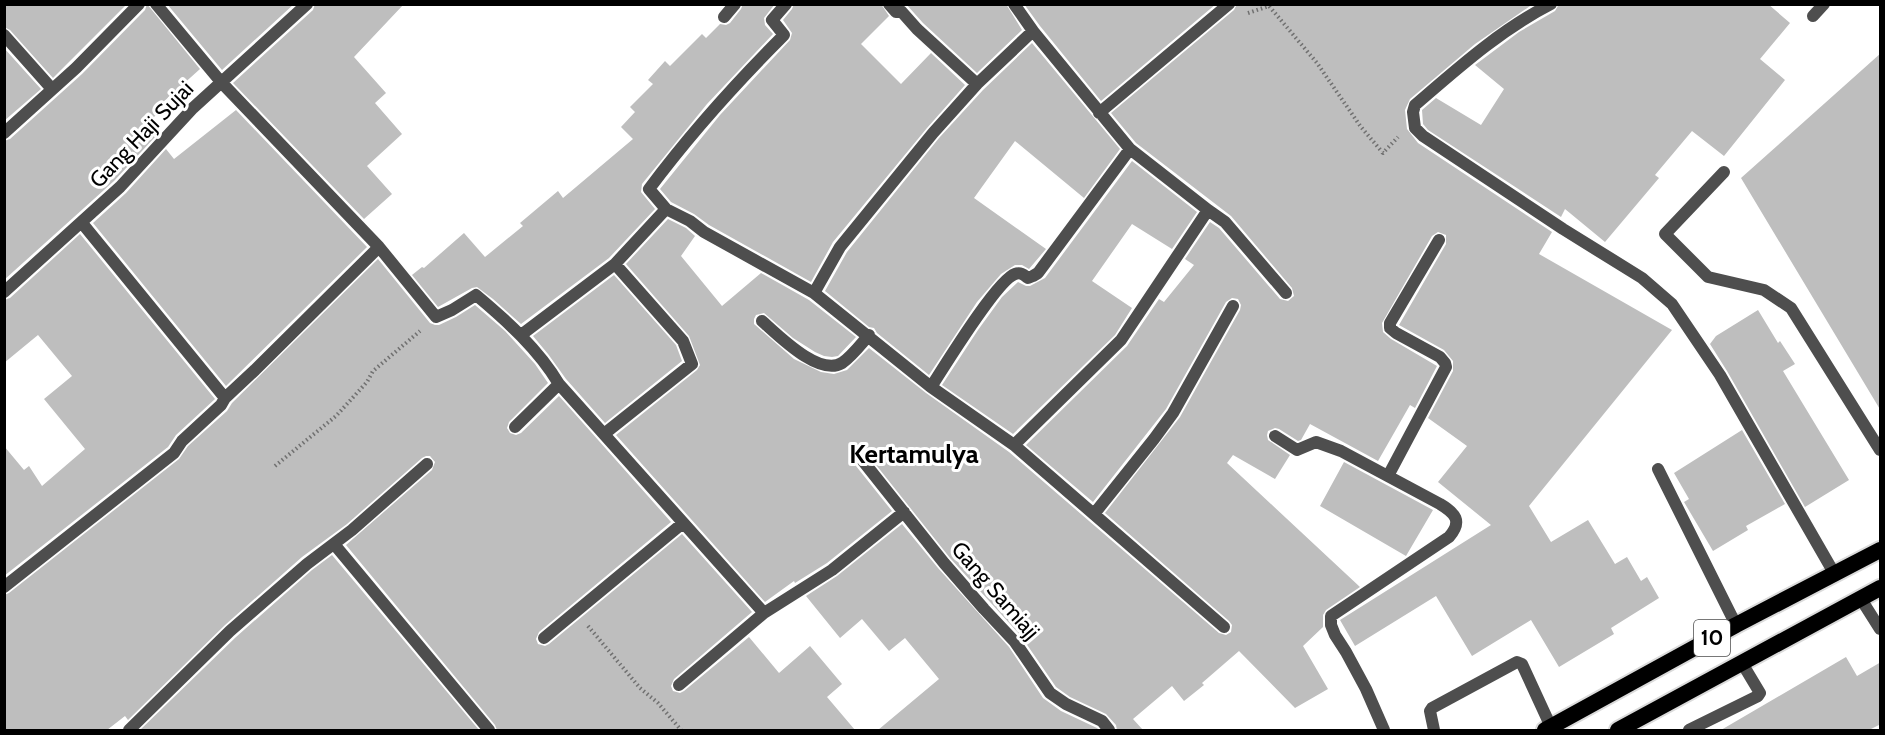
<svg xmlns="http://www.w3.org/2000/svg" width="1885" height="735" font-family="Cabin,sans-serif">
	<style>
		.building { fill: #bebebe }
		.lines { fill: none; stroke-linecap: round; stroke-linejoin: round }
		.trunk-casing { stroke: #dbdbdb; stroke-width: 20 }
		.path { stroke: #707070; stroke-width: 4; stroke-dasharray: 1.5 3; stroke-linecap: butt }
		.service { stroke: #4e4e4e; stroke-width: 12 }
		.minor { stroke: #4e4e4e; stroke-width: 12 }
		.trunk { stroke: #000; stroke-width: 16 }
		.labels { text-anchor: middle; stroke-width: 6; stroke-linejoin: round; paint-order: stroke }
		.shield { fill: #fff; stroke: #4c4c4c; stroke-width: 1.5 }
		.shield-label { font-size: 21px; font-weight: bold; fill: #000 }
		.street-label { font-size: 22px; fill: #000; stroke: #fff }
		.quarter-label { font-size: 26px; font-weight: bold; fill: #000; stroke: #fff }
	</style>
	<rect width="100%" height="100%" fill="#fff"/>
	<path class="building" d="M4 4H127L53 78 10 30 4 27Z
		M147 4 200 69 161 104 164 108 145 125 155 137 114 181 4 280V141L10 139 82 74 145 10Z
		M167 4H294L222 70Z
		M315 4H404L354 57 386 93 375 103 402 134 367 166 392 194 364 219 233 83 313 10Z
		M743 4H775L764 18 765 25 773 34 707 104 642 184 641 192 655 209 609 258 521 324 493 299 477 287 472 288 438 307 412 275 422 267 424 268 464 233 485 257 523 226 520 223 558 191 563 198 633 139 621 127 635 112 630 107 653 84 648 80 665 61 670 66 702 34 706 38 720 24 726 25 730 23 741 9Z
		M794 4H881L889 16 861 44 901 84 931 53 965 85 927 128 833 242 811 282 709 225 694 214 671 202 660 189 720 115 790 40 792 33 783 20 792 9Z
		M906 4H1006L1022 30 977 73 923 23Z
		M1024 4H1216L1101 101 1040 26Z
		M1237 4H1533L1475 44 1410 99 1405 110 1407 129 1418 143 1552 232 1539 254 1672 330 1529 506 1551 542 1588 520 1615 564 1627 557 1641 581 1647 577 1659 598 1611 628 1614 634 1559 667 1531 620 1472 656 1436 596 1355 646 1340 620 1491 525 1438 482 1467 446 1428 418 1453 371V361L1444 350 1399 325 1446 244V235L1438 232 1432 236 1382 323 1383 332 1391 339 1437 366 1415 408 1410 405 1378 461 1310 424 1301 440 1298 441 1279 429 1275 428 1268 431 1267 435 1268 440 1290 455 1275 479 1233 455 1227 463 1360 587 1326 610 1323 615V627L1303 646 1328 689 1295 708 1239 651 1202 683 1204 685 1184 701 1172 686 1133 719 1143 730H1117L1116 725 1106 714 1070 697 1056 687 1021 636 950 558 869 456 865 453 858 454 856 457V466L892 511 827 563 795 583 794 581 765 602 616 435 697 370 700 365 689 336 626 264 668 219 686 228 695 236 681 256 722 306 761 273 809 300 856 337 838 356 832 357 824 356 815 352 793 338 764 313 756 315 754 319V324L794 359 821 372 834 374 847 370 869 348 926 393 1009 452 1219 633 1226 635 1231 632 1232 625 1229 621 1105 513 1180 417 1240 310 1241 305 1238 299 1232 298 1226 302 1166 409 1093 502 1026 445 1127 346 1159 299 1164 302 1194 265 1185 259 1210 222 1219 228 1280 299 1288 301 1294 296 1292 288 1231 216 1136 143 1111 113 1234 10Z
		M1559 4H1768L1790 23 1760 59 1785 80 1724 156 1692 131 1655 175 1659 178 1605 242 1565 209 1561 217 1428 130 1423 124 1422 110 1436 98 1481 125 1504 89 1475 65 1519 32 1555 11Z
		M1032 43 1120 149 1084 198 1015 141 974 198 1046 249 1029 269 1022 265H1015L1001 274 977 302 929 375 877 333 874 328 869 327 825 291 847 252 939 138 983 90Z
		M4 48 41 89 4 121Z
		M1881 53V411L1741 178Z
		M236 110 367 247 226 386 93 223 126 193 166 149 174 159Z
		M1132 161 1197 212 1172 249 1132 224 1092 281 1132 308 1115 335 1013 434 942 385 978 330 1002 297 1018 282 1026 286H1030L1045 278Z
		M80 234 215 399 176 435 168 447 4 576V446L24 470 29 466 42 486 85 449 44 399 72 376 38 335 4 363V300L10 298Z
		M378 259 430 323 435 325H439L456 317 475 305 505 331 535 364 548 383 509 422 507 428 510 433 516 435 521 433 559 396 671 522 539 632 536 639 538 644 545 646 549 644 682 534 752 612 674 679 671 686 673 691 680 693 684 691 749 637 779 673 810 646 842 684 827 697 855 730H497L495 725 346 545 432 470 435 462 430 456H426L422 458 347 524 302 557 225 625 128 720 125 716 107 730H4V595L9 593 179 459 188 446 227 411 232 403Z
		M614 275 676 345 682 361 605 423 566 379 548 354 533 336Z
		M1758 310 1778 343 1780 341 1795 364 1783 371 1849 480 1805 507 1727 371 1710 344 1716 336Z
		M1742 430 1785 504 1746 526 1748 530 1713 551 1684 502 1689 499 1674 473Z
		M1344 462 1433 510 1406 556 1320 506Z
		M902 524 938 568 1009 647 1043 698 1061 711 1097 728 1099 730H878L939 679 905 638 889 651 862 619 840 638 806 596 837 576Z
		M332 555 479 730H140L236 637 312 570Z
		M1846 657 1857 676 1881 662V724L1869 730H1721Z"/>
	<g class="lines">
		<defs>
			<path id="trunk" d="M1545 730 1736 625 1880 550
				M1618 730 1880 588"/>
		</defs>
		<use href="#trunk" class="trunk-casing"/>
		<path class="path" d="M1248 13 1269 6 1317 63 1361 127 1383 153 1398 137
			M275 466 336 416 367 382 373 371 420 331
			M588 626 640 688 658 703 681 730"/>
		<path class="service" d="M1813 16 1824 4
			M1724 172 1665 234 1708 277 1764 290 1791 308 1880 450
			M1658 469 1736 625
			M1434 730 1430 711 1432 708 1517 662 1522 664 1551 727
			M1689 730 1758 696 1760 693 1742 663"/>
		<path class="minor" d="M156 4 221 82 379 247
			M889 4 896 12 901 11 917 29 977 84
			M1014 4 1033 31
			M1551 4C1500 30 1458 68 1415 105L1413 112 1415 128 1423 136 1563 229 1642 278 1672 304 1720 375 1834 573
			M724 17 735 4
			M4 35 52 89
			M1099 113 1229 4
			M4 133 76 68 139 4
			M666 209 649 189C690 134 735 84 784 35L772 20 786 4
			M1208 210 1225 222 1286 293
			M82 223 225 398
			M4 292 120 187 193 108 307 4
			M814 293 840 247 933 133 977 84 1033 31 1130 149 1208 210 1121 340 1014 445
			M762 321C778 335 819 377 842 363 852 356 861 344 869 335
			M521 335 615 264 666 209 690 221 704 232 814 293 931 387 1014 445 1224 627
			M559 384 764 613 679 685
			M931 387C944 367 997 280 1015 274 1021 272 1024 275 1028 278L1033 276 1038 273 1130 149
			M604 434 692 364 683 341 615 264
			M1275 436 1297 450 1316 442 1341 451 1440 504C1455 513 1463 521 1449 537L1331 616V625L1335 635 1346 652 1366 689 1384 730
			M863 461 944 563 984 609 1015 642 1050 693 1066 704 1102 721 1109 730
			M1388 476 1446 367 1445 363 1440 357 1396 333 1390 328V323L1439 240
			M1094 514 1154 439 1173 413 1233 306
			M334 544 489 730
			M4 587 174 453 182 441 221 405 225 398 255 370 379 247 436 317 452 310 476 295C507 321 538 349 559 384L515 427
			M1861 599 1880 629
			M764 613 832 570 904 512
			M544 638 683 523
			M129 730 230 631 307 564 352 530 427 464"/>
		<use href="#trunk" class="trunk"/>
	</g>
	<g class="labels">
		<rect class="shield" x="1694" y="620" width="36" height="36" rx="4.5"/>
		<g class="shield-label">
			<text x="1712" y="645">10</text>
		</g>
		<g class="street-label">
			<text transform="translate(141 134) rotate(-46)" y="8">Gang Haji Sujai</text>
			<text transform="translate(996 590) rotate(49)" y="8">Gang Samiajj</text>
		</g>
		<g class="quarter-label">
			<text x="914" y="463">Kertamulya</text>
		</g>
	</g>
	<rect width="1885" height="735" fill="none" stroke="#000000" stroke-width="12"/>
</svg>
